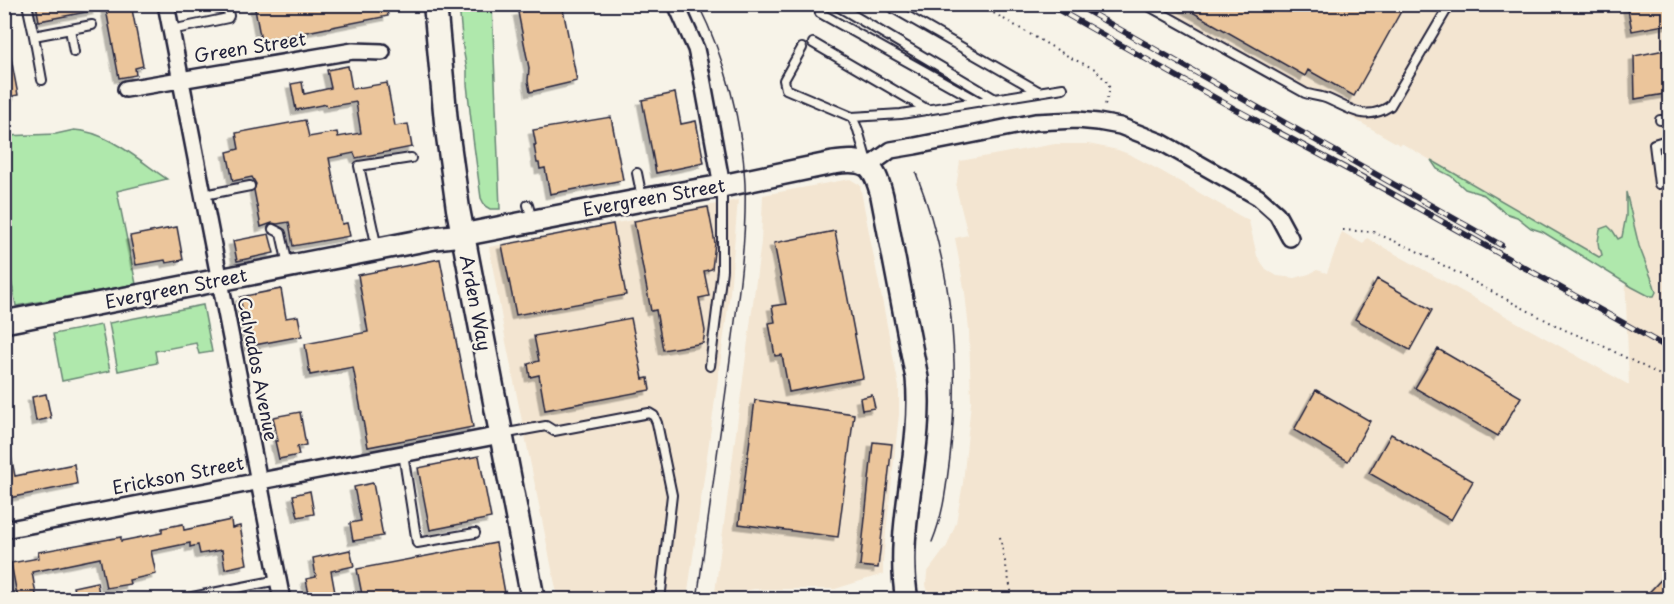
<svg xmlns="http://www.w3.org/2000/svg" width="1674" height="604" font-family="'Playpen Sans',sans-serif">
	<style>
		.built { fill: #f3e5d1 }
		.green { fill: #afe8ac; stroke: #688574; stroke-width: 1.5 }
		.building { fill: #ebc59b; stroke: #22223b; stroke-width: 1.5; filter: url(#shadow) }
		.lines { fill: none; stroke-linecap: round; stroke-linejoin: round }
		.lane-casing { stroke: #22223b; stroke-width: 12 }
		.street-casing { stroke: #22223b; stroke-width: 20 }
		.secondary-casing { stroke: #22223b; stroke-width: 26 }
		.primary-casing { stroke: #22223b; stroke-width: 27 }
		.path { stroke: #22223b; stroke-width: 2; stroke-dasharray: 1.5 4.5; stroke-linecap: butt }
		.lane { stroke: #f7f3e8; stroke-width: 8 }
		.street { stroke: #f7f3e8; stroke-width: 15 }
		.secondary { stroke: #f7f3e8; stroke-width: 21 }
		.primary { stroke: #f7f3e8; stroke-width: 22 }
		.tram { stroke: #22223b; stroke-width: 1.5 }
		.rail-casing { stroke: #22223b; stroke-width: 6 }
		.rail { stroke: #f7f3e8; stroke-width: 4; stroke-dasharray: 11; stroke-linecap: butt }
		.labels { text-anchor: middle; stroke-width: 4.5; stroke-linejoin: round; paint-order: stroke }
		.street-label { font-size: 18px; fill: #22223b; stroke: #f7f3e8 }
	</style>
	<defs>
		<filter id="shadow"><feDropShadow dx="-4.5" dy="4.5" stdDeviation="0" flood-color="#0004"/></filter>
	</defs>
	<rect width="100%" height="100%" fill="#f7f3e8"/>
	<filter id="ink" filterUnits="userSpaceOnUse"><feTurbulence type="fractalNoise" baseFrequency=".0167" numOctaves="2"/><feDisplacementMap in="SourceGraphic" scale="12" xChannelSelector="R" yChannelSelector="G"/><feConvolveMatrix kernelMatrix="1 2 1 2 8 2 1 2 1" color-interpolation-filters="sRGB"/></filter>
	<g filter="url(#ink)">
		<path class="built" d="M1137 5H1669V599L930 600 926 585 927 573 947 546 956 523 963 483 971 402 969 330 965 293 955 238 968 235 956 188 960 161 1055 144H1088L1118 150 1131 155 1161 171 1249 221 1257 256 1266 269 1277 276 1295 278 1309 274 1317 270 1327 273 1342 232 1363 244 1367 238 1629 385 1625 272 1401 143 1400 145 1335 108 1294 93Z
			M850 179 860 185 862 196 899 387V414L883 560V574L835 589H754L737 593 727 599 714 600 761 242 763 195Z
			M738 200 730 293 687 599H558L506 342 489 247Z"/>
		<path class="green" d="M459 5H492L500 209H490L485 206 481 198 473 138 467 84V70L463 48Z
			M74 130C107 131 140 161 167 179L117 191 136 284 16 306 5 248V136L56 134Z
			M1431 160 1599 257 1602 255 1601 251 1599 249 1598 242 1600 229 1608 226 1613 231 1618 239 1622 237 1626 216V192L1639 246 1654 285 1656 292 1654 296H1649L1632 287 1543 232 1531 228 1517 217 1505 213 1484 195 1465 189 1451 176 1437 169Z
			M203 305 212 352 199 354 196 343 155 351 157 363 118 371 109 323Z
			M101 325 110 371 62 381 53 334Z"/>
		<path class="building" d="M36 4H96L97 10 39 21Z
			M105 4H131L143 66 135 68 136 75 119 78Z
			M254 4H386L388 16 261 41Z
			M558 4H562L577 81 530 92 528 81 529 68 518 12Z
			M1178 4H1405L1354 96 1308 70 1305 76Z
			M1627 4H1670V24L1632 31Z
			M1670 49V93L1635 99 1634 56Z
			M4 53H10L18 95 4 98Z
			M348 66 352 89 387 83 395 126 408 124 412 147 356 158 354 153 329 158 342 224 347 223 350 236 293 246 289 222 277 224 272 223 261 227 254 190 256 184 252 177 233 181 227 152 239 149 236 133 305 120 309 137 337 132 338 137 361 133 356 102 327 107 326 104 296 110 291 84 302 82 304 94 331 88 327 70Z
			M675 93 681 124 696 121 704 163 656 173 642 100Z
			M611 117 623 180 550 194 545 168 540 169 539 163H537L534 145H536L533 130Z
			M708 207 715 243 712 269 704 271 709 296 699 298 705 331 703 343 663 350 656 310 651 311 634 221Z
			M613 224 626 295 516 315 502 245Z
			M177 227 183 260 166 263 165 260 136 265 130 236Z
			M835 231 863 378 789 392 782 355 775 356 769 323 775 322 772 306 786 304 774 243Z
			M269 234 274 253 237 261 233 241Z
			M440 259 473 427 368 447 353 367 310 375 305 344 368 332 358 275Z
			M1377 279 1432 310 1410 350 1355 319Z
			M281 289 286 318 298 316 302 336 249 346 240 297Z
			M631 318 643 379 648 378 650 390 545 410 539 375 530 377 528 364 539 361 534 336Z
			M1438 349 1521 397 1498 436 1415 388Z
			M1316 390 1370 421 1348 461 1294 430Z
			M46 394 51 418 36 421 32 397Z
			M872 395 875 408 862 410 860 398Z
			M755 400 854 414 838 537 739 524Z
			M300 412 306 445 297 447 299 455 279 459 275 441H278L273 417Z
			M1391 434 1473 481 1451 520 1369 473Z
			M873 442 892 444 878 568 860 566Z
			M4 451H10L15 476 74 464 77 484 4 499Z
			M479 456 491 518 430 530 418 468Z
			M373 483 383 536 353 541 350 523 361 521 354 487Z
			M310 491 314 514 298 517 293 495Z
			M231 520 232 528 240 526 247 564 225 569 222 550 200 554 198 545 190 547V543L151 551 156 574 129 580 130 584 106 588 100 558 32 572 37 600H18L11 563 39 558 38 552 121 537V541L162 533V528L183 524 184 530Z
			M496 543 505 593 468 600H363L357 569Z
			M350 550 354 566 331 571 336 598 310 600 306 579 316 577 313 558Z
			M1670 570V600H1642Z
			M97 582 100 600H76L73 587Z"/>
		<g class="lines">
			<defs>
				<path id="lane" d="M27 4 34 36 92 25
					M834 4 995 99
					M886 4 1038 91
					M1145 4 1305 93C1313 96 1321 96 1328 99 1351 109 1365 122 1390 106L1450 4
					M820 13 980 102
					M70 29 74 52
					M171 30 228 18 229 16 227 4
					M34 36 42 80
					M813 43 928 110
					M802 48 784 80 786 89 852 117 858 130 867 162
					M852 117 901 114 1063 88
					M1660 120H1670
					M637 173 642 198
					M1659 184 1654 144 1670 139
					M204 195 250 186
					M528 205 532 220
					M273 229 281 233 288 265
					M377 248 359 166 411 158
					M710 366 722 270V188
					M502 434 546 426 554 431 649 413 654 416 657 423 672 495 660 600
					M403 453 417 543 475 533
					M498 599V600
					M177 600 278 580"/>
				<path id="street" d="M166 4 282 600
					M676 4 696 49 701 72 722 186
					M126 89 353 51 382 52
					M869 166 891 150 915 146 1035 122 1077 120 1098 122 1120 126 1161 142 1258 197 1277 214 1290 238
					M4 530 501 435"/>
				<path id="secondary" d="M4 322 435 238 462 235 642 200 722 186 833 163C866 158 874 164 882 196L917 378C924 452 894 527 907 600"/>
				<path id="primary" d="M435 4 446 122 458 209 533 600"/>
			</defs>
			<use href="#lane" class="lane-casing"/>
			<use href="#street" class="street-casing"/>
			<use href="#secondary" class="secondary-casing"/>
			<use href="#primary" class="primary-casing"/>
			<path class="path" d="M978 4 1073 59 1095 69 1107 82 1110 89 1104 108
				M1343 230 1373 232 1413 249 1515 304 1565 330 1597 343 1670 380
				M1000 537 1013 600"/>
			<use href="#lane" class="lane"/>
			<use href="#street" class="street"/>
			<use href="#secondary" class="secondary"/>
			<use href="#primary" class="primary"/>
			<path class="tram" d="M916 173C951 263 961 360 950 457 946 488 944 512 932 542
				M697 600C707 527 717 455 727 383 735 317 747 250 745 184 743 124 725 58 698 4"/>
			<defs>
				<path id="rail" d="M1048 4 1235 109 1375 184 1670 349
					M1075 4 1501 245"/>
			</defs>
			<use href="#rail" class="rail-casing"/>
			<use href="#rail" class="rail"/>
		</g>
	</g>
	<g class="labels">
		<g class="street-label">
			<text transform="translate(250 48) rotate(-9)" y="6">Green Street</text>
			<text transform="translate(654 198) rotate(-10)" y="6">Evergreen Street</text>
			<text transform="translate(176 289) rotate(-11)" y="6">Evergreen Street</text>
			<text transform="translate(475 303) rotate(79)" y="6">Arden Way</text>
			<text transform="translate(257 369) rotate(79)" y="6">Calvados Avenue</text>
			<text transform="translate(178 476) rotate(-11)" y="6">Erickson Street</text>
		</g>
	</g>
	<rect width="1674" height="604" fill="none" stroke="#f7f3e8" stroke-width="24"/>
	<rect x="12" y="12" width="1650" height="580" fill="none" stroke="#22223b" stroke-width="2" filter="url(#ink)"/>
</svg>
